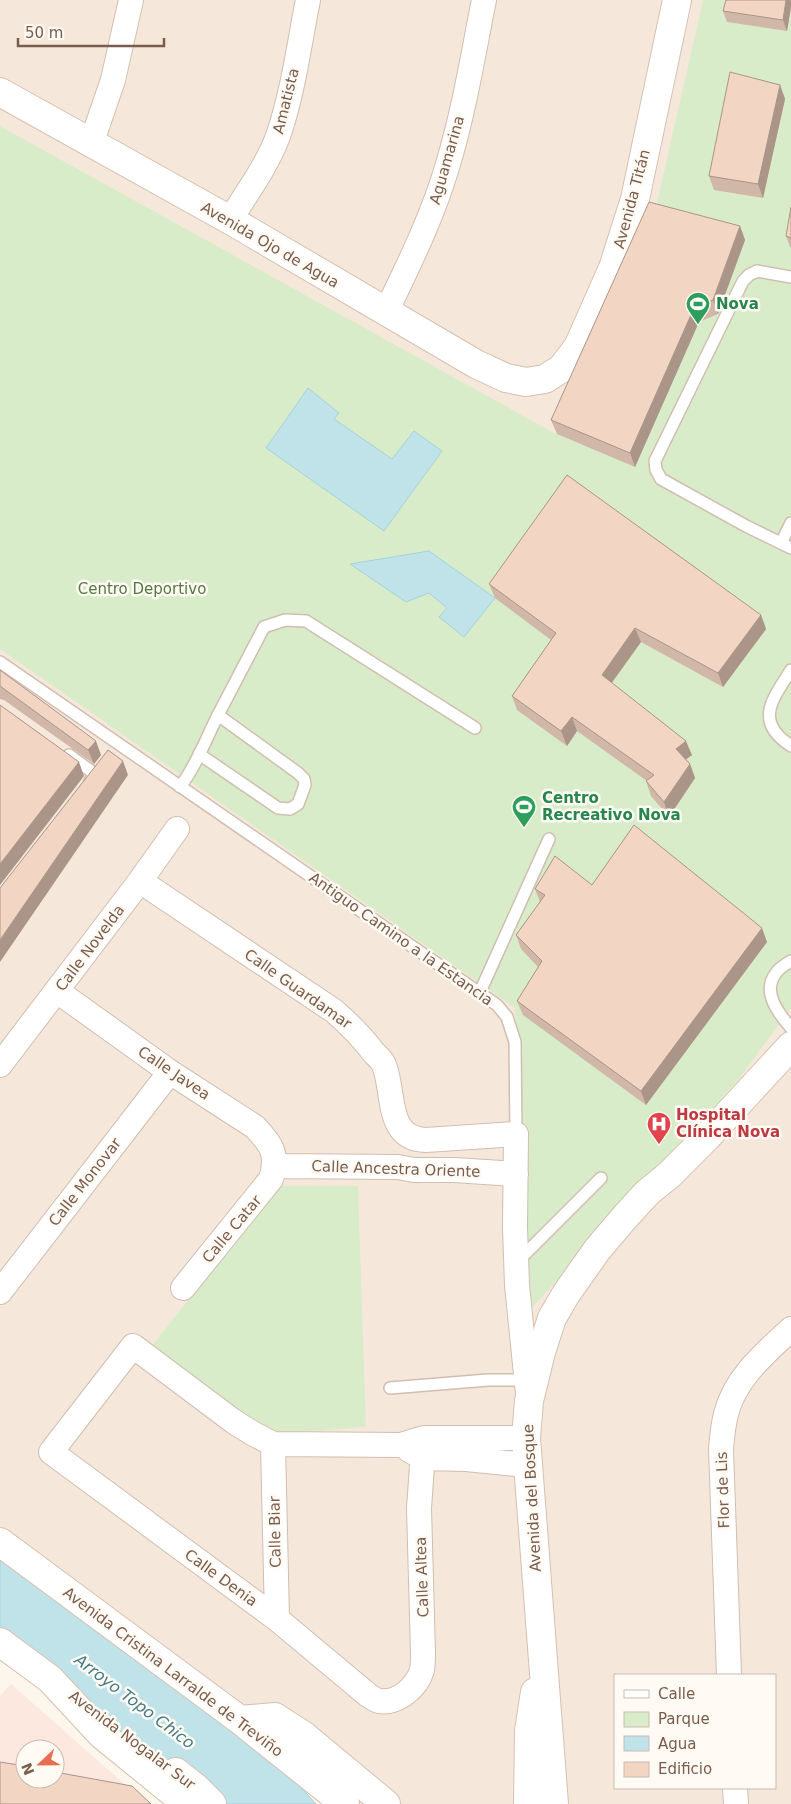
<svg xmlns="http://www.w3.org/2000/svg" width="791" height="1804" font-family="'DejaVu Sans',sans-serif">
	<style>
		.residential { fill: #f5e8da; fill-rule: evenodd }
		.commercial { fill: #fde8e0; fill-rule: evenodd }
		.green { fill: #d8ecc9 }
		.water { fill: #bfe3e8; stroke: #a5d3da }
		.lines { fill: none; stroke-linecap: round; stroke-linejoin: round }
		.lane-casing { stroke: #d1beb0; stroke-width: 14 }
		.street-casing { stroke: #d1beb0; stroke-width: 26 }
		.secondary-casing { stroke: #d6c0b0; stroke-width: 30 }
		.lane { stroke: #fff; stroke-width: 11 }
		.street { stroke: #fff; stroke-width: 24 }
		.secondary { stroke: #fff; stroke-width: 28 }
		.wall { fill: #d1b7a8 }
		.shaded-wall { fill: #aa9588 }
		.building { fill: #f3d5c3; stroke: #aa9588 }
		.labels { text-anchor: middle; stroke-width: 5; stroke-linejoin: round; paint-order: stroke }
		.street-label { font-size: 15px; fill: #7a5c4d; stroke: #fffaf3 }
		.leisure-label { font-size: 15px; font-weight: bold; fill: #27864d; stroke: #fffaf3; text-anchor: start }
		.park-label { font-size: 15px; fill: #537a41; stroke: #fffaf3 }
		.health-label { font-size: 15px; font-weight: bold; fill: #be3a42; stroke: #fffaf3; text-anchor: start }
		.water-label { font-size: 16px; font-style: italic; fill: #437c86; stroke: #fffaf3 }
	</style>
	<rect width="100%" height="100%" fill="#fdf6ec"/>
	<path class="residential" d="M0 0H791V1804H349L0 1527ZM615 1675H775V1788H615Z"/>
	<path class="commercial" d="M11 1684 147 1804H0V1696ZM25 1749H55V1779H25Z"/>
	<path class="green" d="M703 0H791V1008L738 1080 531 1309 515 1008 0 649V126L556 434 654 216Z
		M279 1186H358L366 1427 278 1434 147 1352Z"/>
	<path class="water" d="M308 388 339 413 334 419 392 459 414 431 442 451 384 531 266 448Z
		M429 551 495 598 464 637 439 617 447 608 429 593 406 602 350 564Z
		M0 1542 240 1720 316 1804H215L196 1788 0 1642Z"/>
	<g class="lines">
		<defs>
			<path id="lane" d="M791 277 757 271 749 275 743 281 655 461 656 470 661 479 746 526 791 548
				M781 543 791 523
				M0 662 497 1005 507 1017 515 1042 516 1134
				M791 670C773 699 753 721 791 746
				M218 715 264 627 285 620 306 621 475 728
				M69 755 95 774 90 781
				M180 787C196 766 206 739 218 715L298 773 304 779 305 785 298 804 290 809 278 808 199 754
				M791 961C786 964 779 968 776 973 761 992 779 1014 791 1028
				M480 992 549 839
				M517 1262 601 1178
				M390 1388 488 1380H526"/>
			<path id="street" d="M91 144 113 80 131 0
				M230 220C246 194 268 164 278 136 293 93 299 45 308 0
				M386 312C409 264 433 216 448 164 464 111 473 55 484 0
				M140 881 334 1011C349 1024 362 1037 374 1053 377 1056 382 1060 384 1065 395 1092 385 1139 426 1140L516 1134 515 1227 517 1285 528 1394
				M57 991 170 1072 255 1127C271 1144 279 1154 271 1179L183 1288
				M0 1065 140 881 177 829
				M276 1166 398 1167 414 1170H454L516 1174
				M0 1292 170 1072
				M424 1438 419 1508 423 1653C423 1659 423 1665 422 1670 417 1687 398 1704 379 1701 375 1700 371 1697 368 1695L277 1619 51 1452 133 1346 233 1421 252 1433 273 1444 401 1445 424 1438H526
				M273 1444 277 1619
				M409 1450 423 1458 466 1459 527 1465
				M729 1675 721 1449C722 1437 723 1425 726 1414 735 1378 765 1353 791 1329
				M735 1788 736 1804"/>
			<path id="secondary" d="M0 92 230 220 476 364 506 378 526 382 545 379 562 368 578 347 613 268 635 199 677 0
				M0 1542 240 1720 345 1804
				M0 1642 50 1679 102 1735 187 1804
				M240 1720 275 1717 303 1735 386 1804
				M176 1772 196 1788 212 1804
				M528 1804 529 1731 535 1692
				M554 1804 526 1438 529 1401 541 1352 552 1318 566 1294 597 1250 625 1217 647 1193 669 1175 707 1137 791 1046"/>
		</defs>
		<use href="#lane" class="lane-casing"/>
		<use href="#street" class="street-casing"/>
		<use href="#secondary" class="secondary-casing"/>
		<use href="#lane" class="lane"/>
		<use href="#street" class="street"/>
		<use href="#secondary" class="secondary"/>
	</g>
	<path class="wall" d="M791 0V7L787 31 727 22 723 11Z
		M780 85 785 99 763 198 714 190 709 176Z
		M791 207V248L790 247 786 236Z
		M740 226 745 240 718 314 699 322 635 467 557 434 551 420Z
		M489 584 761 615 766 629 723 687 641 642 612 683 692 755 686 759 690 764 695 778 669 817 651 796 646 781H647L577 731 567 746 517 710 512 696 551 640 495 598Z
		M0 670 101 755 94 764 4 700 0 699Z
		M592 885 767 942 646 1105 523 1015 517 1001 538 967 521 949 516 935 540 902 535 889Z"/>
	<path class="shaded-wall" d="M786 0H791V7L787 31 783 20Z
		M780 85 785 99 763 198 758 184Z
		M740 226 745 240 718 314 713 300Z
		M694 308 699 322 635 467 630 453Z
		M761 615 766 629 723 687 718 673Z
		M635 628 641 642 607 689 602 675Z
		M572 717 577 731 567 746 561 731Z
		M96 741 101 755 94 764 88 750Z
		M686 741 692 755 681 763 676 749Z
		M123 761 128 775 0 962V940Z
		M79 762 84 776 0 885V864Z
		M690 764 695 778 669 817 664 802Z
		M762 928 767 942 646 1105 641 1091Z"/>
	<path class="building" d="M726 0H786L783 20 723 11Z
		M730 72 780 85 758 184 709 176Z
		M649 202 740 226 713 300 694 308 630 453 551 420Z
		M791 207V238L786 236Z
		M567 475 761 615 718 673 635 628 602 675 686 741 676 749 690 764 664 802 646 781 654 775 572 717 561 731 512 696 556 633 489 584Z
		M0 670 96 741 88 750 0 686Z
		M0 705 79 762 0 864Z
		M108 750 123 761 0 940V888Z
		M634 825 762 928 641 1091 517 1001 542 961 516 935 545 895 535 889 555 856 592 885Z
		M0 1762 25 1766V1779H55V1772L132 1786 151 1804H0Z"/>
	<defs>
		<symbol id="stadium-pin" viewBox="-11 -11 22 30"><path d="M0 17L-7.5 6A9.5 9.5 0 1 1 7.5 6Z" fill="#2e9e5b" stroke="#fffaf3"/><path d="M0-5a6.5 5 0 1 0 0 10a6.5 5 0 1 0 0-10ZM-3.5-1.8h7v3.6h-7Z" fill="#fff"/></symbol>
		<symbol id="hospital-pin" viewBox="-11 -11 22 30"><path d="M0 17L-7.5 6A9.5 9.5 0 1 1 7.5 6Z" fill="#e0444e" stroke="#fffaf3"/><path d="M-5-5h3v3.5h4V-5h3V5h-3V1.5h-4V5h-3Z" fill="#fff"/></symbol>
	</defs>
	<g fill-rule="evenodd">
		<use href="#stadium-pin" x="684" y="290" width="28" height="38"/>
		<use href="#stadium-pin" x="510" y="793" width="28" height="38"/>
		<use href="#hospital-pin" x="645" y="1110" width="28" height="38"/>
	</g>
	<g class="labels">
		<g class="street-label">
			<text transform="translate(286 101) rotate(-76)" y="5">Amatista</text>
			<text transform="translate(447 160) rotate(-74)" y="5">Aguamarina</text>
			<text transform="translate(632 199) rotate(-75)" y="5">Avenida Titán</text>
			<text transform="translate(270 245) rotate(30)" y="5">Avenida Ojo de Agua</text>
			<text transform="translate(401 939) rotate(35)" y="5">Antiguo Camino a la Estancia</text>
			<text transform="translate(90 948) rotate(-53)" y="5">Calle Novelda</text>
			<text transform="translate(298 989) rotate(35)" y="5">Calle Guardamar</text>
			<text transform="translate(174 1073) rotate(34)" y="5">Calle Javea</text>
			<text transform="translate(396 1169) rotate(2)" y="5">Calle Ancestra Oriente</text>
			<text transform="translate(85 1182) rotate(-52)" y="5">Calle Monovar</text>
			<text transform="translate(232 1229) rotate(-50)" y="5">Calle Catar</text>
			<text transform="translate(723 1490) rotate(-92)" y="5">Flor de Lis</text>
			<text transform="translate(532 1498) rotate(-93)" y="5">Avenida del Bosque</text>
			<text transform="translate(275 1532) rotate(-91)" y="5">Calle Biar</text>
			<text transform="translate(422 1577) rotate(-92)" y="5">Calle Altea</text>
			<text transform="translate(221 1578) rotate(36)" y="5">Calle Denia</text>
			<text transform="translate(173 1672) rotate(37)" y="5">Avenida Cristina Larralde de Treviño</text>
			<text transform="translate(132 1740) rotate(37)" y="5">Avenida Nogalar Sur</text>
		</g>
		<g class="leisure-label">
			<text x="716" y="309">Nova</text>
			<text x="542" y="803">Centro<tspan x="542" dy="17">Recreativo Nova</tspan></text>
		</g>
		<g class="park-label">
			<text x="142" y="594">Centro Deportivo</text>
		</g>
		<g class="health-label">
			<text x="676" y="1120">Hospital<tspan x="676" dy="17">Clínica Nova</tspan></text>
		</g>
		<g class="water-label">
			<text transform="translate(135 1701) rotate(37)" y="6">Arroyo Topo Chico</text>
		</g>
	</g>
	<rect x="614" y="1674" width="162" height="115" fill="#fffaf3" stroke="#cabbb1"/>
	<rect x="624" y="1690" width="25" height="8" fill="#ffffff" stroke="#cabbb1"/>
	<text x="658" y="1699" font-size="15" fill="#7a5c4d">Calle</text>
	<rect x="624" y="1712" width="25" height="15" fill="#d8ecc9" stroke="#cabbb1"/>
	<text x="658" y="1724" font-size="15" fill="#7a5c4d">Parque</text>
	<rect x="624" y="1736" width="25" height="15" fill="#bfe3e8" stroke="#cabbb1"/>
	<text x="658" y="1749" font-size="15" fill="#7a5c4d">Agua</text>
	<rect x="624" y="1762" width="25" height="15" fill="#f3d5c3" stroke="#cabbb1"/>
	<text x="658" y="1774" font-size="15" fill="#7a5c4d">Edificio</text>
	<g transform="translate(40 1764) rotate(248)"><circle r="24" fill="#fffaf3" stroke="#cabbb1"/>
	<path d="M0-4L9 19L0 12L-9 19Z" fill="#e76f51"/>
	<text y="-8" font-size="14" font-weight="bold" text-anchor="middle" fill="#7a5c4d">N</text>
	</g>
	<path d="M18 38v8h146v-8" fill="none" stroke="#7a5c4d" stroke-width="2.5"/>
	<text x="25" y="38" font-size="15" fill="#7a5c4d" stroke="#fffaf3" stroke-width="4" paint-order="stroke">50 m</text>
</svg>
